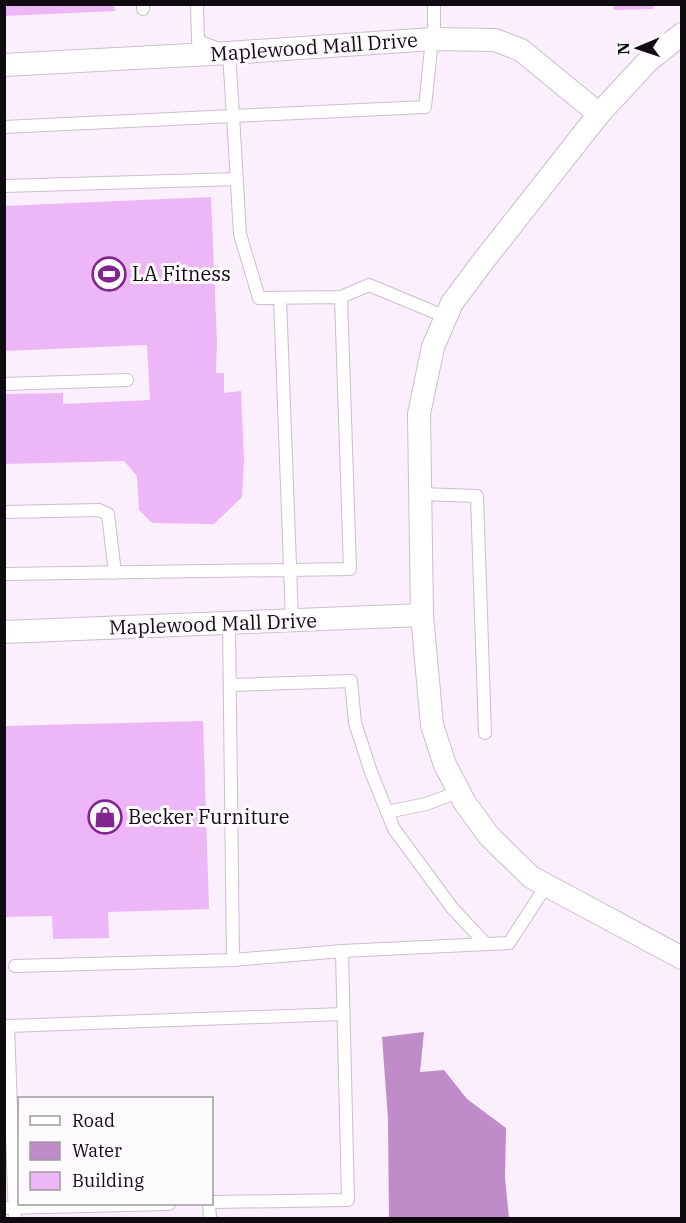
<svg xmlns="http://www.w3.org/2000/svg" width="686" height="1223" font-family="'IBM Plex Serif',serif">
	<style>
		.built { fill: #fbeefd; fill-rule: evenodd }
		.water { fill: #c08bc9 }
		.building { fill: #edb6f6 }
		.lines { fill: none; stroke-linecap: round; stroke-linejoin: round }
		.lane-casing { stroke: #ccbdcf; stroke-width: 14 }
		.street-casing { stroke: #ccbdcf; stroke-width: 24 }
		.lane { stroke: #fff; stroke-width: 12 }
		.street { stroke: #fff; stroke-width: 22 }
		.labels { text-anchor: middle; stroke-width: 6; stroke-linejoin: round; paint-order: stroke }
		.street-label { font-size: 20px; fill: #100b11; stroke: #fdfafd }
		.poi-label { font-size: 20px; fill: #100b11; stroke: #fdfafd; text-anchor: start }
	</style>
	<rect width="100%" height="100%" fill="#fdfafd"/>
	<path class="built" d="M5 5H681V1218H5ZM20 1098H212V1204H20Z"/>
	<path class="water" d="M424 1032 420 1072 444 1070 467 1099 506 1128 505 1178 509 1218H389L388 1119 382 1037Z"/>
	<path class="building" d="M4 4H114L115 11 4 16Z
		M613 4H653V9L614 10Z
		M211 197 217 342 216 373H224V393L241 391 244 460 242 497 214 524 152 523 139 510 137 476 124 461 4 464V394L63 393V404L150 400 147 345 4 351V206Z
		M203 721 209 909 108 912 109 938 53 939 52 916 4 917V726Z"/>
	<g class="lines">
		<defs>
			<path id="lane" d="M143 4V9
				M197 4 198 41 229 53 233 116 425 107 432 39 434 27V4
				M4 127 233 116 240 234 259 298 341 297
				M4 186 237 179
				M280 298 292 620
				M4 384 127 380
				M420 494 477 496 485 733
				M4 512 99 510 108 514 115 573
				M4 574 350 569 341 297 369 285 446 317
				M230 685 351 681 355 723 371 772 394 829 453 909 486 944
				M387 812 426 804 459 792
				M342 951 509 943 546 886
				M15 966 233 960
				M212 1202 348 1200 342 951 233 960 229 623
				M209 1204 210 1218
				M4 1208 169 1204
				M15 1218 8 1026 343 1014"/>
			<path id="street" d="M682 34 648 61 599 114 481 264 452 303 433 347 419 414 422 615 432 725 445 765 465 803 489 836 531 877 682 958
				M4 65 229 53 432 39 495 40 521 50 599 114
				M4 632 422 615"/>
		</defs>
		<use href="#lane" class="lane-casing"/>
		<use href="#street" class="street-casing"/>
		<use href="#lane" class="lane"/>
		<use href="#street" class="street"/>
	</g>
	<defs>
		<symbol id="stadium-ring" viewBox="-11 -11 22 22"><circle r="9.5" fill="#fdfafd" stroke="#812591" stroke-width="1.5"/><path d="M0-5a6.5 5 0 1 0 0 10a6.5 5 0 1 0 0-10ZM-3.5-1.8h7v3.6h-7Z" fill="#812591"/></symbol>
		<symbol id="shop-ring" viewBox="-11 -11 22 22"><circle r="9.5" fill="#fdfafd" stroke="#812591" stroke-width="1.5"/><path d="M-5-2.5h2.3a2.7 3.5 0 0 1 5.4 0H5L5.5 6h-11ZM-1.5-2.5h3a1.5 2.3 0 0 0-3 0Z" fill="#812591"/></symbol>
	</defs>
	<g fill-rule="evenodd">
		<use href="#stadium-ring" x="90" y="255" width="38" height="38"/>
		<use href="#shop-ring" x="86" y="798" width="38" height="38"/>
	</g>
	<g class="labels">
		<g class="street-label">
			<text transform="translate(314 47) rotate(-4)" y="7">Maplewood Mall Drive</text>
			<text transform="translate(213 624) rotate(-2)" y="7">Maplewood Mall Drive</text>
		</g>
		<g class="poi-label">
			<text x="132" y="281">LA Fitness</text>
			<text x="128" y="824">Becker Furniture</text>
		</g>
	</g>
	<rect width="686" height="1223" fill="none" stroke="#100b11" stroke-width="12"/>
	<rect x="18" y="1097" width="195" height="108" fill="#fdfafd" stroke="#9e9a9f" stroke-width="1.5"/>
	<rect x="30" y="1116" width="30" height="9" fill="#ffffff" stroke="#9e9a9f" stroke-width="1.5"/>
	<text x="72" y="1127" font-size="18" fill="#100b11">Road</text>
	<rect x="30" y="1142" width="30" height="18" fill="#c08bc9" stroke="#9e9a9f" stroke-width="1.5"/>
	<text x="72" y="1157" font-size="18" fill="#100b11">Water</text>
	<rect x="30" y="1172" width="30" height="18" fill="#edb6f6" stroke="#9e9a9f" stroke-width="1.5"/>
	<text x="72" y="1187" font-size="18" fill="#100b11">Building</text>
	<g transform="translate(638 48) rotate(268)" stroke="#fdfafd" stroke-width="4.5" paint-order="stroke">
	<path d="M0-4.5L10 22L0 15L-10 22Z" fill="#100b11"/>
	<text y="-9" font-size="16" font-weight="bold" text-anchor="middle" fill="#100b11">N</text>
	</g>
</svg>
